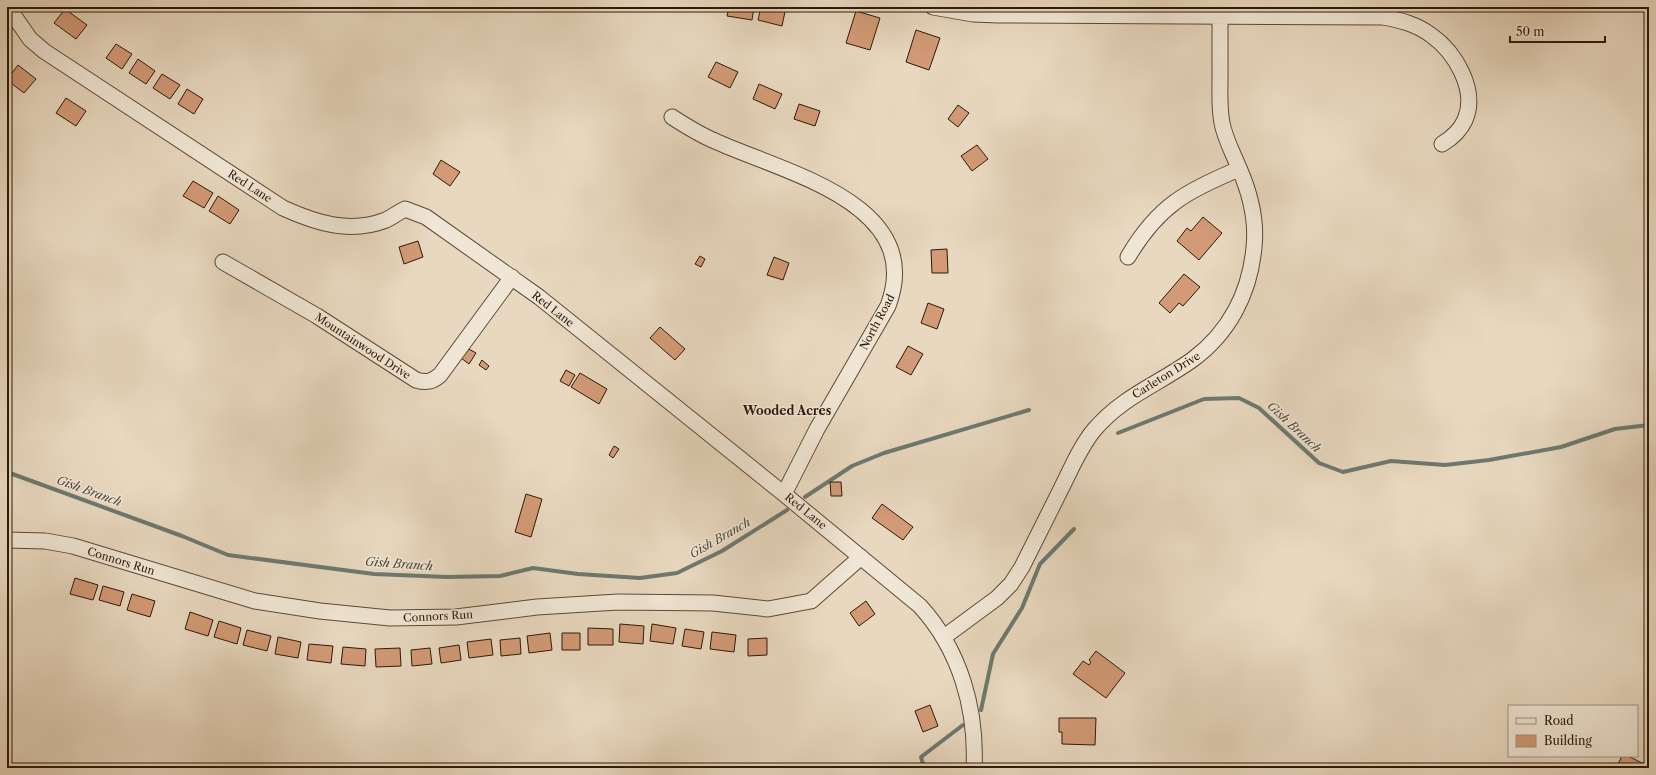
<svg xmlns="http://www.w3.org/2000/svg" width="1656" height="775" font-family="'Libre Caslon Text',serif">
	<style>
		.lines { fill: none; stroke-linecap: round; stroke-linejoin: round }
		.stream { stroke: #6d796f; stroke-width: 4 }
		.building { fill: #d29a76; stroke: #2d1907 }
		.street-casing { stroke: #5c4935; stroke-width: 17 }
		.street { stroke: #f0e6d5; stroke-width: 15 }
		.labels { text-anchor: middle; stroke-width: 3; stroke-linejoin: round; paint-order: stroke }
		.street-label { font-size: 11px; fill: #2d1907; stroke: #f0e6d5 }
		.neighbourhood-label { font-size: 12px; font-weight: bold; fill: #2d1907; stroke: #f0e6d5 }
		.water-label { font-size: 12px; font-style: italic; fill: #4d493b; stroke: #f0e6d5 }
	</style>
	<rect width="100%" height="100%" fill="#e8d8bf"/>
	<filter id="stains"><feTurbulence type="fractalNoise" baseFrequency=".005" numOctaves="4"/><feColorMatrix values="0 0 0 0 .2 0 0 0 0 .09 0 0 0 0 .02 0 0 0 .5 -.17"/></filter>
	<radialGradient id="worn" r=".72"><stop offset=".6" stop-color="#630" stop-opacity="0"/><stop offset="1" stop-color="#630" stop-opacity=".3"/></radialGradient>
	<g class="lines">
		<path class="stream" d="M1118 433 1204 399 1239 398 1259 408 1319 463 1343 472 1391 461 1445 465 1489 460 1561 447 1615 429 1649 425
			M7 472 182 536 228 555 374 574 447 577 500 576 533 568 578 574 640 578 677 573 722 551 787 510
			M805 497 852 466 884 453 1029 410
			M981 710 993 654 1022 608 1040 564 1074 529
			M924 768 921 757 963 725"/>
	</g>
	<path class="building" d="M697 7H724L723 11Z
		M729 7H754L752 20 727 16Z
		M761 7H786L782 26 758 20Z
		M65 9 87 25 76 39 54 23Z
		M856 11 880 18 870 50 846 43Z
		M916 30 940 38 929 70 906 62Z
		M116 44 132 54 122 69 106 58Z
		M138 59 155 71 146 84 129 73Z
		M716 62 738 72 730 88 708 77Z
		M18 65 36 79 24 93 7 80Z
		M162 74 180 85 170 99 153 88Z
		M759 84 782 94 775 109 753 99Z
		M187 89 203 99 194 114 178 104Z
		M66 98 86 111 76 126 56 113Z
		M799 104 820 111 815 126 794 119Z
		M958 105 969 113 958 127 948 119Z
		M977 145 988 159 972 171 961 156Z
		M441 160 460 172 450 186 433 174Z
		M193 181 213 193 204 208 183 196Z
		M218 196 239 210 230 224 209 211Z
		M1203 217 1222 233 1199 260 1177 241 1187 228 1191 231Z
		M418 241 423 257 404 264 399 247Z
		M947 249 948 273H932L931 250Z
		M700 256 705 259 701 267 695 264Z
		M774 257 789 263 783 280 767 275Z
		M1184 274 1200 287 1183 306 1179 303 1170 313 1159 303Z
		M928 303 944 309 937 329 921 323Z
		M660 327 685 349 675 360 650 338Z
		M908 346 923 354 911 375 896 367Z
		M467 348 476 353 469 364 461 358Z
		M482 360 489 366 486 370 479 365Z
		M566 370 575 375 569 386 560 381Z
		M580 373 607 389 599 404 571 387Z
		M614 446 619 449 613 458 609 455Z
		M830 482H841L842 496H831Z
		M526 494 542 499 531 537 515 532Z
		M882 504 913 527 903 540 872 518Z
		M75 578 98 585 93 600 70 594Z
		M103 586 124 592 120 606 99 600Z
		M132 594 155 601 150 617 127 610Z
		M866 601 875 614 859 626 850 613Z
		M190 612 213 620 208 636 185 629Z
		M219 621 241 628 237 644 214 637Z
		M620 624 644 626 643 644 619 642Z
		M652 624 676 628 673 644 650 641Z
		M588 628 613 629V645H588Z
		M685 629 704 632 701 649 682 646Z
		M247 630 271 636 267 651 243 645Z
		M712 632 736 635 734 652 710 649Z
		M550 633 552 650 529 653 527 636Z
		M562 633H580V650H562Z
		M278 637 301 642 298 658 275 654Z
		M520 638 521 654 501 656 500 640Z
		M767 638V655L748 656V639Z
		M491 639 493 655 469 658 467 642Z
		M309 644 333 646 331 663 307 660Z
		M459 645 461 660 441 663 439 648Z
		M343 647 366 649 365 666 341 664Z
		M400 648 401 666 376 667 375 649Z
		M430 648 432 664 412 666 411 650Z
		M1096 651 1125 673 1106 698 1073 674 1083 661 1089 665 1091 662 1089 660Z
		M930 705 938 726 923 732 915 711Z
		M1059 718H1096L1095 745 1062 744V732H1059Z
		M1622 756H1628L1646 765 1645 768H1616Z"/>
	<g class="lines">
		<defs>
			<path id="street" d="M933 7 973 14 998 15 1383 17C1400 20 1416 24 1431 35 1455 52 1478 90 1465 120 1460 131 1452 138 1442 144
				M10 10 30 39 44 51 283 208C316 223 350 234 386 220 392 217 399 212 405 209L426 217 539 297 784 494 920 606C960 650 977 709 974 768
				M672 117C686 126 700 135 715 141 782 172 927 203 888 306L817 429 784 494
				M1128 257C1158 206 1186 191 1239 169
				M223 262 317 316 416 380C426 383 432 382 440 375L512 277
				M7 540 45 541 73 546 255 601 320 611 390 618 456 617 537 607 618 602 713 603 768 609 811 601 861 557
				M944 637 997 598 1011 584 1022 567C1035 541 1048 515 1061 489 1071 469 1080 447 1094 430 1123 396 1157 385 1192 360 1229 333 1250 293 1254 247 1257 220 1250 193 1239 168 1233 153 1225 139 1222 123 1219 108 1220 93 1220 78 1220 57 1220 37 1220 16"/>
		</defs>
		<use href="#street" class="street-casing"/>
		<use href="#street" class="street"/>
	</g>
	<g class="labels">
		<g class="street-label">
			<text transform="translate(250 186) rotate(33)" y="4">Red Lane</text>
			<text transform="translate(553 309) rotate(38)" y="4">Red Lane</text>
			<text transform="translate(877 322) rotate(-62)" y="4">North Road</text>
			<text transform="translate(363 346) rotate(33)" y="4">Mountainwood Drive</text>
			<text transform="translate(1166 375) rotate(-32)" y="4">Carleton Drive</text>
			<text transform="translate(806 511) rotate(39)" y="4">Red Lane</text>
			<text transform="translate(121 561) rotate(17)" y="4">Connors Run</text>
			<text transform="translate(438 616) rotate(-3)" y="4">Connors Run</text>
		</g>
		<g class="neighbourhood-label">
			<text x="787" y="415">Wooded Acres</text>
		</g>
		<g class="water-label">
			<text transform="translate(1294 427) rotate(43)" y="4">Gish Branch</text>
			<text transform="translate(89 491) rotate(20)" y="4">Gish Branch</text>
			<text transform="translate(720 538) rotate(-30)" y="4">Gish Branch</text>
			<text transform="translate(399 564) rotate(4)" y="4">Gish Branch</text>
		</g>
	</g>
	<rect width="1656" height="775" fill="none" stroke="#e8d8bf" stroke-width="24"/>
	<rect x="8" y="8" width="1640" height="759" fill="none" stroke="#2d1907" stroke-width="2"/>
	<rect x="12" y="12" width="1632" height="751" fill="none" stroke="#2d1907"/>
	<rect x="1508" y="705" width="130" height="52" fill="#f0e6d5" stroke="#a29483"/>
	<rect x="1516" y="718" width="20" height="6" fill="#f0e6d5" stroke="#a29483"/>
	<text x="1544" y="725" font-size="12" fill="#2d1907">Road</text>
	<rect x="1516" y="735" width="20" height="12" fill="#d29a76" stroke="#a29483"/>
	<text x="1544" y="745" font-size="12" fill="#2d1907">Building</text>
	<path d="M1510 36v6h95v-6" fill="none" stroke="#2d1907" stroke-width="2"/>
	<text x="1516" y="36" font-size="12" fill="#2d1907" stroke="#f0e6d5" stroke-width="3" paint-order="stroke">50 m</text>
	<rect width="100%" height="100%" filter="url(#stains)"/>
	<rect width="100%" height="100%" fill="url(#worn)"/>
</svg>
